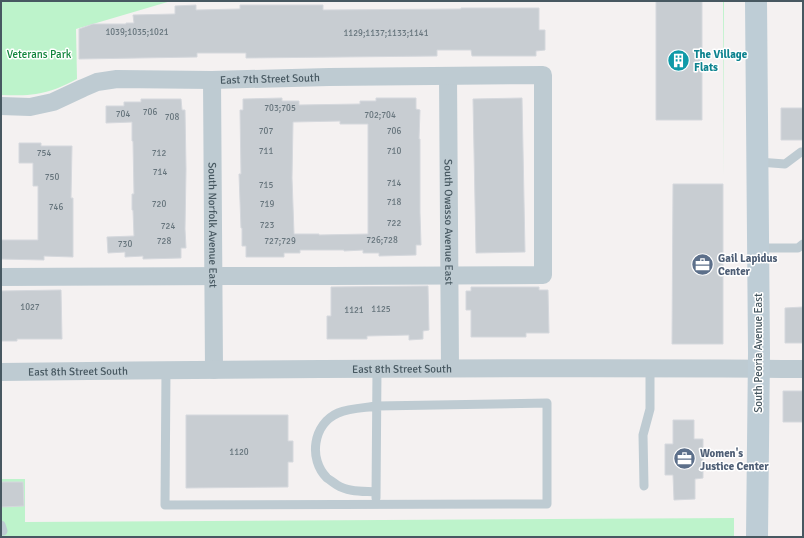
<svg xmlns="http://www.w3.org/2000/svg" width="804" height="538" font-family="Signika,sans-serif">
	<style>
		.green { fill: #bdf3cb }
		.building { fill: #c8cdd2; stroke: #d5d8dd; fill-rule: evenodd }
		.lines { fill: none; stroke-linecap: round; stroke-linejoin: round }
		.lane { stroke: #becbd2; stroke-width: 9 }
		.street { stroke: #becbd2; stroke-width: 18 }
		.secondary { stroke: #becdd6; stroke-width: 22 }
		.labels { text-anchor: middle; stroke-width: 3; stroke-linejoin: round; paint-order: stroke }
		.number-label { font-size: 9px; fill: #67757d }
		.park-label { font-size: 11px; fill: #10843b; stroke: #fff }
		.culture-label { font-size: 11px; font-weight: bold; fill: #0d838f; stroke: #fff; text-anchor: start }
		.street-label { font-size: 11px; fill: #475861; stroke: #fff }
		.service-label { font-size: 11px; font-weight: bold; fill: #4e5e75; stroke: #fff; text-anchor: start }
	</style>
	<rect width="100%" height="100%" fill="#f4f1f1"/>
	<path class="green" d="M1 1H171L76 29 77 79C64 86 50 92 36 94 25 96 12 95 1 95Z
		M723 1H724L723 177Z
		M1 479H25V522L734 518V537H1Z"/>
	<path class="building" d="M656 1H702V120H656Z
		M196 5V10L240 9V5H323V10L461 9V8H539V30H545V50L536 51V56H472L471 50H437V56L246 58V53H197V57L79 59V29L93 24H126V23H134L133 15 175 14V6Z
		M282 98V101H299V105L360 104V101H376V98H416V109L420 110 419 139H420V213L421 245H416V255L379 256V253H363V250L344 251V250H300V253H284V257H246V246H242V228H241L239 174H241L240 110H243V99ZM340 121V124H368V234L319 235V234H294L292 178 293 122Z
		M522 98 525 252 476 253 473 99Z
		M141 99H181L182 110H185L186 169 185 229 186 248H181V258L143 259V256L125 257V252L108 253 107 237 134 236 133 210H132V194H134L133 141H132V122L106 123V106H124V102H141Z
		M781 108H803V140H781Z
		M19 143H41V146H72L71 198H73V257L44 256V260L1 259V240H38V186H33V163H19Z
		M673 184H723V344H672Z
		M428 286 429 330 423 331V339L409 340V335L367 336V339H327V316H331V287Z
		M471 287H539V290H548L549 333H526V337H471V310H466V291H471Z
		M61 290 62 339H17V341H1V291Z
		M803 307V343H785V308Z
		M783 391H803V422H783Z
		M186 415H288V441H293V462H288V487L186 488Z
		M673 420H694V439H703V478L695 479V499L674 500 673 475H665V444H673Z
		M1 482H23L24 506 1 507Z"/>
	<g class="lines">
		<path class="lane" d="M758 162 785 164 801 152H803
			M758 248H798L803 244
			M166 370 165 505 547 504V403L377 406C364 408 350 408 338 413 313 424 308 459 327 478 330 480 334 483 337 485 348 492 363 491 376 492
			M644 486 643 435 650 409V368
			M376 498 377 369
			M1 525 3 531"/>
		<g class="street">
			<path id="s1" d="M448 76 450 368"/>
			<path id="s2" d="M212 80 214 370"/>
			<path id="s3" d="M1 106 30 107 53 102 83 88 97 82 117 79 212 80 329 77 543 75V275L331 276H230L1 277"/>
			<path id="s4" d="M1 372C268 369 536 367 803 369"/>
		</g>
		<path class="secondary" d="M756 1 759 353 757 537"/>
	</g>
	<defs>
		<symbol id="building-disc" viewBox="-11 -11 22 22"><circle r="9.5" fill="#0f9aa8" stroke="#fff"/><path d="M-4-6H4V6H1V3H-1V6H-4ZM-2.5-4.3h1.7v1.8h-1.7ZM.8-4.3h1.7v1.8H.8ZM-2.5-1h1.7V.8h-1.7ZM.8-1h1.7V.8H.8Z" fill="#fff"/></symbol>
		<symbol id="office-disc" viewBox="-11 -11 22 22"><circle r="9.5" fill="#5c6f8a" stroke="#fff"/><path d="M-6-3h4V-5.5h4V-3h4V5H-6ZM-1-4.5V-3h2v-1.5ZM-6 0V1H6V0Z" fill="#fff"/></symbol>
	</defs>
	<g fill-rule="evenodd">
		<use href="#building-disc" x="666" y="48" width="25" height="25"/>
		<use href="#office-disc" x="690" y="252" width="25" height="25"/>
		<use href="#office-disc" x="672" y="446" width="25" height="25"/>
	</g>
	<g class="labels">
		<g class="number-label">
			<text x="137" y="35">1039;1035;1021</text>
			<text x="386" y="36">1129;1137;1133;1141</text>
			<text x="280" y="111">703;705</text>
			<text x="150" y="115">706</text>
			<text x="123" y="117">704</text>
			<text x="380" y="118">702;704</text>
			<text x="172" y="120">708</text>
			<text x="266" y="134">707</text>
			<text x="394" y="134">706</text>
			<text x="266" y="154">711</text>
			<text x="394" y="154">710</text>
			<text x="44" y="156">754</text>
			<text x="159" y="156">712</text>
			<text x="160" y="175">714</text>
			<text x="52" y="180">750</text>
			<text x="394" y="186">714</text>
			<text x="266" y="188">715</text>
			<text x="394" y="205">718</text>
			<text x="159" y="207">720</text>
			<text x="267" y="207">719</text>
			<text x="56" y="210">746</text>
			<text x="394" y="226">722</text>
			<text x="267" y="228">723</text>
			<text x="168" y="229">724</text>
			<text x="382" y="243">726;728</text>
			<text x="164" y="244">728</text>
			<text x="280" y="244">727;729</text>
			<text x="125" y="247">730</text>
			<text x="30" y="310">1027</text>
			<text x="381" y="312">1125</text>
			<text x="354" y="313">1121</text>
			<text x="239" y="455">1120</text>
		</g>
		<g class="park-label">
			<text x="39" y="58">Veterans Park</text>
		</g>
		<g class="culture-label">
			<text x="694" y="58">The Village<tspan x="694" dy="13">Flats</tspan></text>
		</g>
		<g class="street-label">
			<text dy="4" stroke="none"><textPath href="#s3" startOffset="274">East 7th Street South</textPath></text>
			<text dy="4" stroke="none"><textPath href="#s1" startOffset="146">South Owasso Avenue East</textPath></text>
			<text dy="4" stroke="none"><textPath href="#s2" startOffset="145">South Norfolk Avenue East</textPath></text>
			<text transform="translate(758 353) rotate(-90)" y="4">South Peoria Avenue East</text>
			<text dy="4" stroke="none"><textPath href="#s4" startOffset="401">East 8th Street South</textPath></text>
			<text dy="4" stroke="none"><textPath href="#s4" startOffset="77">East 8th Street South</textPath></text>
		</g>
		<g class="service-label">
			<text x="718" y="262">Gail Lapidus<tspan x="718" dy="13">Center</tspan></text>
			<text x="700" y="457">Women's<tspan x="700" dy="13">Justice Center</tspan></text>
		</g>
	</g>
	<rect width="804" height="538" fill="none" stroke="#475861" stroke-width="4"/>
</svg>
